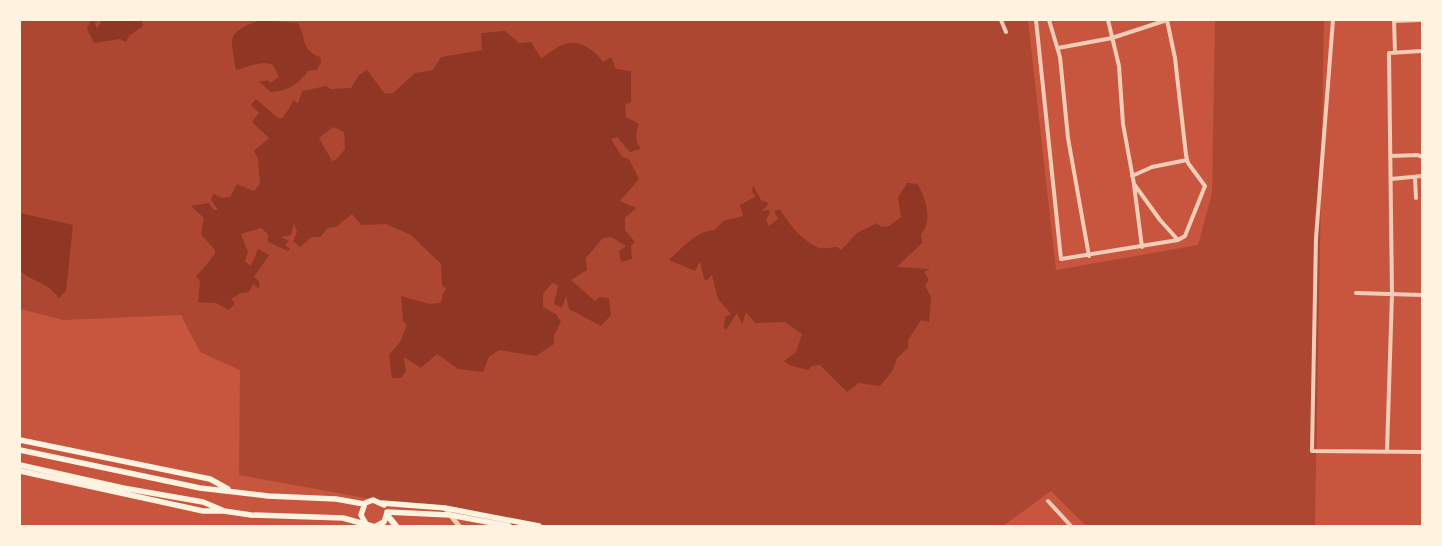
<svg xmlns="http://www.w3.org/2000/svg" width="1442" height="546" font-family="'Roboto Condensed',sans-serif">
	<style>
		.green { fill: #ae4732 }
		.water { fill: #8f3625; fill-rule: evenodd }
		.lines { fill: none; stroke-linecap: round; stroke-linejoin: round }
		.minor { stroke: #f1ccb7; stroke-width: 4 }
		.tertiary { stroke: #f1ccb7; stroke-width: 5 }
		.secondary { stroke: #fff3e0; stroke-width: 5.5 }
		.primary { stroke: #fff3e0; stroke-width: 6 }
	</style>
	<rect width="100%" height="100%" fill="#c8553d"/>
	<path class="green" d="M20 20H1028L1056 270 1198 245 1212 193 1215 20H1324L1315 526H1086L1051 491 1003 526H519L239 475 240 370 200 352 181 315 63 320 20 309Z"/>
	<path class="water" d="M91 20H94L97 29 102 20H142L143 26 130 35 126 42 120 39 94 43 87 29Z
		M261 20 298 23C307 38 300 50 320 57L321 62 317 70 308 71C298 85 287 91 271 92L259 82 268 80 270 83 279 77 273 65C262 60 248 67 236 70 231 38 224 33 261 20Z
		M505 31 519 43 531 42 541 58C549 54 557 46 565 44 580 39 595 51 603 62L611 57 616 69 631 71V102L625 105 626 117 639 124C635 135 635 140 641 149L630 152 617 137 611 139 622 157 629 159 639 179 620 201 636 208 625 218V230L635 242 631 246 632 259 621 262 619 251 626 246 611 237 603 238 586 258 587 270 571 280 595 301 599 297 609 298 611 315 601 326 569 309 566 296 562 308 554 304 558 285 552 283 543 294V307L556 314 561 322 554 335V344L536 356 499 350 489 357 483 372 458 369 437 354 421 368 404 357 406 371 401 378H392L389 355 400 342 407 325 403 321 401 296 429 304 441 303 443 293 446 289 442 285 441 264 411 235 386 224 361 225 352 214 336 227 328 228 320 237H312L300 247 293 241 297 232 294 223 291 235 281 237 289 241 285 245 290 249 288 251 268 242V234L261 228 241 234 248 252 245 261 251 266 258 249 269 255 254 277 259 281V289L253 284 249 292 241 293 231 299 235 303 229 310 216 303 198 302 200 281 196 277 215 254V250L201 234 204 218 191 206 209 203 214 210H218L211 200 213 194 222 198 230 197 237 184 254 191 260 184 258 159 254 151 269 138 252 122 259 113 251 105 256 99 278 118H283L294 100 298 104 302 91 326 86 331 89 351 88 359 75 367 70 385 94 393 93 415 73 433 70 441 57 482 50 481 33ZM333 127 344 132 345 149 336 160 332 161 319 138Z
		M907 183 918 184C925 200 934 219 921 234L922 243 897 267 930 269 924 272 929 280 925 285 931 298 929 322 921 320 908 340V348L897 358 893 370 880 386 859 383 847 392 820 365 812 366 808 370 789 365 784 361 796 352 802 334 785 322 755 323 746 312 742 324 737 313 726 330 724 328 725 317 731 314 718 299 712 275 706 281 704 279 700 261 695 271 669 260C682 248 696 231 715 230L723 221 743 216 740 205 756 196 752 192 753 185 761 200 769 203 762 211 768 210 770 212 766 220 769 226 778 219 774 211 780 209C787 222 805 244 820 248 825 249 832 247 837 247L841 250 857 233 877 223 881 227 889 226 901 217 898 198Z
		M20 213 73 225 66 291 59 298C46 281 35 283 20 271Z"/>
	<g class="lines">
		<path class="minor" d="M1001 20 1006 32
			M1036 20 1061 259 1178 240 1185 236 1205 186 1188 163 1186 155 1175 58 1167 20
			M1049 20 1060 57 1068 138 1089 256
			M1108 20 1119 66 1123 124 1134 184 1160 220 1178 240
			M1333 20 1316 238 1312 451 1422 452
			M1394 20 1395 53
			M1395 21 1420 20
			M1058 48 1112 38 1167 20
			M1391 156 1418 155 1422 157
			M1132 176 1152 167 1187 160
			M1415 178 1416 198
			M1391 179 1422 176
			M1134 185 1142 247
			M1356 293 1422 295
			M1387 452 1392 294 1389 53 1422 51
			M1048 501 1071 526"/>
		<path class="tertiary" d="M445 508 459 526"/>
		<path class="secondary" d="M20 440 210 479 228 489
			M20 450 200 488 268 496 336 499 364 504
			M20 465 123 488 203 502 222 510
			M20 471 203 511H224L251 515 343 518 372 526
			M382 503 445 508 539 526
			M387 512 450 515 509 526
			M365 522 361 515 365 503 373 500 384 505
			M376 526 384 522 387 513"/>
		<path class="primary" d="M387 515 396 526"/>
	</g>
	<rect width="1442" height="546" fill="none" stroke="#fff3e0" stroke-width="42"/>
</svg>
